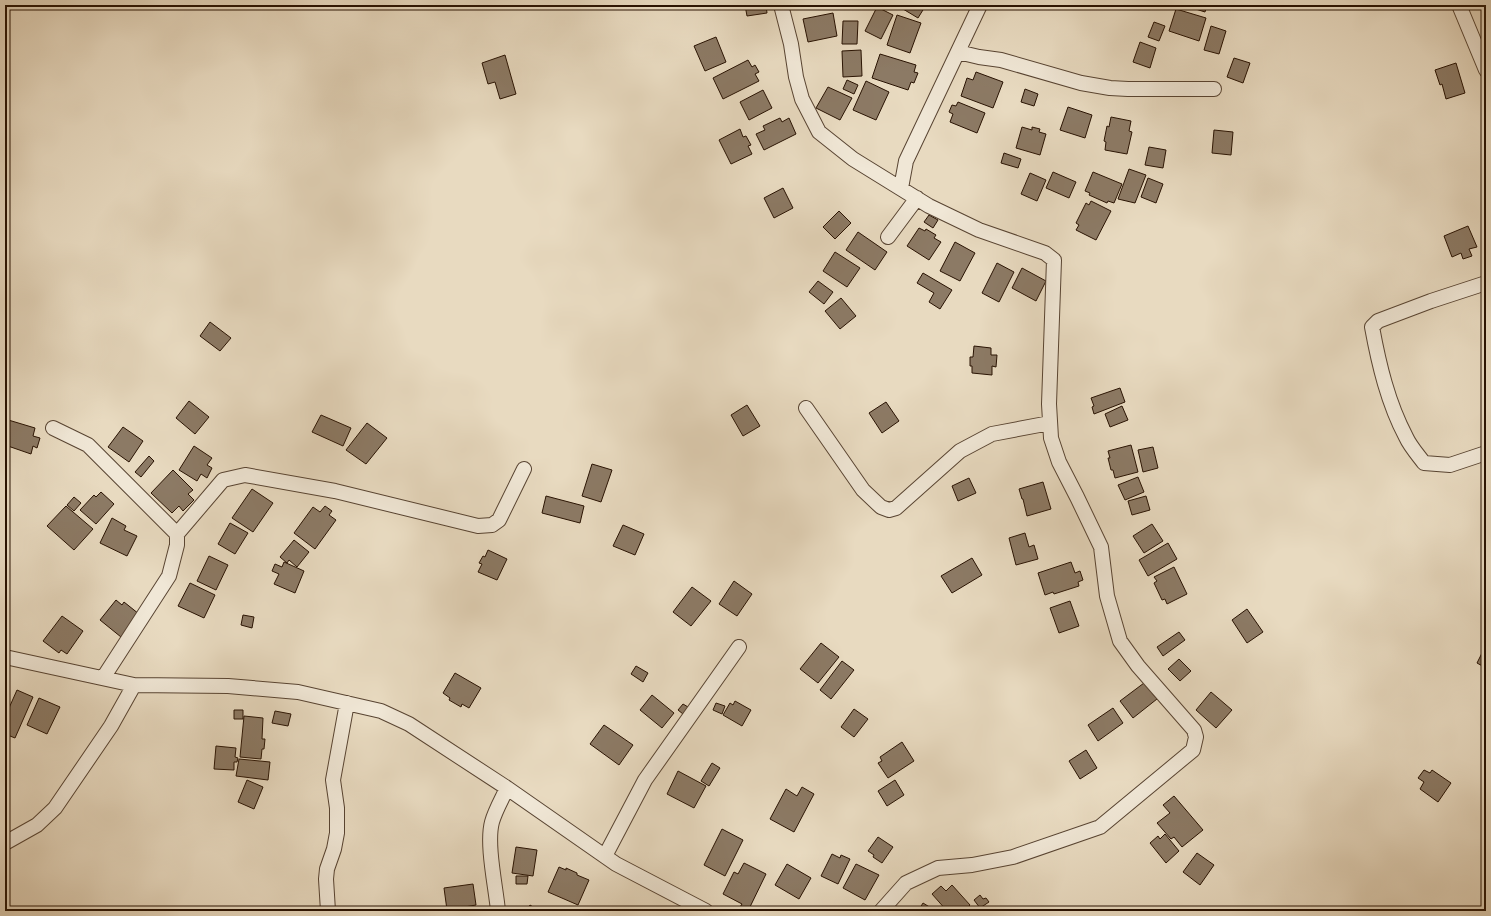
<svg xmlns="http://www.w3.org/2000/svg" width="1491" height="916" font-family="'Sorts Mill Goudy',serif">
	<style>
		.building { fill: #8c7a65; stroke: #281202 }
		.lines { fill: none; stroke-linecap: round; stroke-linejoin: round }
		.street-casing { stroke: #584432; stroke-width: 16 }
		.street { stroke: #f0e7d6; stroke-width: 14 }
	</style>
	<rect width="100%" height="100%" fill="#e8dac0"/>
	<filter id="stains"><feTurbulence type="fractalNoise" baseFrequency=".005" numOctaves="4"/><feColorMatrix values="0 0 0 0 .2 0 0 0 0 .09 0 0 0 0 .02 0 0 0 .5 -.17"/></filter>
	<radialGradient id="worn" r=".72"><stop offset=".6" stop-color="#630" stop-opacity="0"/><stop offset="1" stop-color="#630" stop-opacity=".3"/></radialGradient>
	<path class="building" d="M745 5H766L767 13 747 16Z
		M899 5H926L918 18 898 6Z
		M1183 5H1207L1205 12Z
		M877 7 893 15 881 39 865 31Z
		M1176 9 1206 18 1199 41 1169 31Z
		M833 13 837 36 808 42 803 19Z
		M897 15 921 23 910 53 887 45Z
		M843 21H858L857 44H842Z
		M1154 22 1165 26 1159 41 1148 37Z
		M1211 26 1226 31 1219 54 1204 50Z
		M716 37 726 62 705 71 694 46Z
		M1140 42 1156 48 1150 68 1133 62Z
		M861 50 862 76 843 77 842 51Z
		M880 54 916 65 914 72 918 73 914 83 911 82 908 90 872 78Z
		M505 55 516 94 500 99 495 82 488 84 482 63Z
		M1234 58 1250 63 1243 83 1227 77Z
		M748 60 752 67 755 65 759 72 755 74 759 81 723 99 713 78Z
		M1456 63 1465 93 1446 99 1442 84 1440 85 1435 70Z
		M976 72 1003 82 993 108 961 96 967 78 973 80Z
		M847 80 858 85 854 94 843 89Z
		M866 81 889 92 876 120 853 110Z
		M828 87 852 98 840 120 816 108Z
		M1025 89 1038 94 1034 106 1021 102Z
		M763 90 772 108 749 120 740 102Z
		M958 102 985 113 977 133 950 122 953 114 949 112 952 105 956 106Z
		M1068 107 1092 115 1085 138 1060 130Z
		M1111 117 1131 121 1129 131 1132 132 1127 154 1105 150 1106 142 1104 141 1107 126 1109 127Z
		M780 118 782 122 789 118 796 134 764 150 756 134 765 130 763 126Z
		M1022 127 1032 130V127L1040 129 1039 132 1046 134 1040 155 1016 148Z
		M740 129 743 137 746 136 751 145 748 146 752 154 731 164 719 140Z
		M1214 130 1233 132 1231 155 1212 153Z
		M1149 147 1166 150 1163 168 1145 165Z
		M1004 153 1021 159 1018 168 1001 163Z
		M1129 169 1146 175 1135 203 1118 199Z
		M1053 172 1076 182 1069 198 1046 188Z
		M1093 172 1122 184 1114 203 1108 201 1107 203 1089 195 1090 193 1085 191Z
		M1030 173 1046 180 1037 201 1021 194Z
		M1148 178 1163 184 1156 203 1141 197Z
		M783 188 793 208 774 218 764 198Z
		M1091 201 1111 211 1096 240 1076 230 1079 225 1076 223 1086 203 1089 205Z
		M839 211 851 223 835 239 823 227Z
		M929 215 938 220 933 228 924 222Z
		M1468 226 1477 247 1469 249 1472 256 1463 259 1461 253 1452 257 1444 236Z
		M919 228 925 231 926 229 936 235 934 238 941 242 929 260 907 246Z
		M858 232 887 252 875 270 846 250Z
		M955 242 975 253 960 281 940 271Z
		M835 252 860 268 847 287 823 271Z
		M997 263 1014 272 999 302 982 293Z
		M1022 268 1046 281 1036 301 1012 288Z
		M923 273 952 290 940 309 929 302 934 293 917 283Z
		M818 281 833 292 824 304 809 292Z
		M841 298 856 316 840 329 825 311Z
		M210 322 231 338 220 351 200 336Z
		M974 346 991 348V355H997L996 367 992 366V375L972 373V366H970V357H973Z
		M1120 388 1125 402 1094 414 1092 407 1094 406 1091 398Z
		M189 401 209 417 195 434 176 418Z
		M886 402 899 421 882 433 869 413Z
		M747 405 760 426 743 436 731 415Z
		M1122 406 1128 420 1110 427 1105 414Z
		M321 415 351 428 343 446 312 432Z
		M5 419 35 428 33 436 40 438 37 448 33 446 31 454 5 445Z
		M367 423 387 438 366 464 346 450Z
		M123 427 143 441 129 462 108 447Z
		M1131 445 1138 472 1115 478 1113 470H1111L1108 458H1110L1108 451Z
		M194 446 212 458 207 465 212 468 207 478 201 474 197 481 179 470Z
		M1153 447 1158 468 1143 472 1138 450Z
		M149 456 154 461 141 477 135 472Z
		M592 464 612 470 601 502 582 496Z
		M173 470 193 490 188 494 194 500 183 511 179 506 172 513 151 493Z
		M1138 477 1144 492 1125 500 1118 485Z
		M969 478 976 493 958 501 952 486Z
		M1043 482 1051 509 1027 516 1023 499H1022L1019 489Z
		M252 489 273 503 253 532 232 518Z
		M101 492 114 504 96 524 80 510 94 495 96 497Z
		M546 496 584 506 580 523 542 513Z
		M1146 496 1150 510 1132 515 1128 501Z
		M74 497 81 503 74 511 67 505Z
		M66 506 93 529 74 550 47 526Z
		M325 506 332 511 329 515 336 520 315 549 294 533 313 507 320 512Z
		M112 518 126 526 124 530 137 536 127 556 100 543Z
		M230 523 248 533 235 554 218 544Z
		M1152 524 1163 541 1144 553 1133 536Z
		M623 525 644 534 635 555 613 546Z
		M1025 533 1029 547 1034 545 1038 559 1016 565 1009 538Z
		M294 540 309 552 297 567 289 560 287 563 280 557Z
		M1168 543 1177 559 1148 576 1139 560Z
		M488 550 507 559 497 580 478 572 482 564 479 563 483 556 485 557Z
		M209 556 228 565 216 590 197 581Z
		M972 558 982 575 952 593 941 576Z
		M284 562 304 571 295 593 274 584 279 574 272 571 275 564 282 567Z
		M1071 562 1075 573 1080 571 1083 580 1078 582 1079 586 1054 594 1053 592 1045 595 1038 573Z
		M1174 567 1187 594 1167 604 1165 599 1162 600 1154 583 1157 581 1154 577Z
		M734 581 752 594 737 616 719 604Z
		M190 583 215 595 204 618 178 606Z
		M692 587 711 601 691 626 673 612Z
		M116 600 122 605 124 602 139 614 121 637 100 620Z
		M1070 601 1079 626 1059 633 1050 608Z
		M1247 609 1263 632 1247 643 1232 620Z
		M243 615 254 617 252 628 241 625Z
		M62 616 83 631 67 654 61 650 59 653 43 641Z
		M1179 632 1185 640 1163 656 1157 647Z
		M821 643 839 657 818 683 800 669Z
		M1485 647 1486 648V668L1477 663Z
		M1179 659 1191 671 1180 681 1168 669Z
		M842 661 854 670 831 699 820 690Z
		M636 666 648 673 643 682 631 674Z
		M455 673 481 688 469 708 462 704 461 707 449 700 450 698 443 693Z
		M1144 683 1157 699 1133 718 1120 701Z
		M17 690 33 697 15 738 5 734V717Z
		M1211 692 1232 710 1216 728 1196 710Z
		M652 695 674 713 662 728 640 710Z
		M39 698 60 707 47 734 27 725Z
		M735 701 751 710 742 726 723 715 730 703 733 705Z
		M716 703 725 706 722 714 713 710Z
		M683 704 688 707 683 714 678 710Z
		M1113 708 1123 723 1098 741 1088 725Z
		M854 709 868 719 854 737 841 727Z
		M234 710H243V719H234Z
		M275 711 291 714 288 726 272 723Z
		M244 716 263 718 262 739H265L264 749H262L261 759 240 757Z
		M604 725 633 745 619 765 590 744Z
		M902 742 914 761 888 778 878 763 882 761 880 757Z
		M216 746 236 748 235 757 238 758 237 762H234V770L214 769Z
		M1086 750 1097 768 1080 779 1069 761Z
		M239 759 270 762 268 780 236 776Z
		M712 763 720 768 709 786 701 781Z
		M1424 770 1430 773 1432 770 1451 783 1438 802 1420 789 1424 782 1418 778Z
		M678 771 706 786 694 808 667 794Z
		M247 780 263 787 254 809 238 802Z
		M895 780 904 795 887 806 878 791Z
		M802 787 814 794 794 832 770 819 786 789 797 796Z
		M1174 796 1203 830 1182 847 1174 837 1171 839 1157 823 1170 813 1163 805Z
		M722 829 743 840 725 876 704 865Z
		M1165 834 1179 851 1166 863 1150 843 1158 836 1160 839Z
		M878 837 893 847 882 863 873 857 874 855 868 851Z
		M516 847 537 850 533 876 512 873Z
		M1197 853 1214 865 1200 885 1183 872Z
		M832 854 840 858 841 855 850 859 838 884 821 876Z
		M744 863 766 874 748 911 740 907 742 904 723 894 734 872 738 874Z
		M787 864 811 878 799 899 775 885Z
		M856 864 879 875 865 900 843 888Z
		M559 867 566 870V868L577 873V875L589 880 578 905 548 892Z
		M516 876H528L527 884H516Z
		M473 884 476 905 447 910 444 888Z
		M952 885 970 905 964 911H947L932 894 941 886 946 891Z
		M980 895 983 899 986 898 989 902 980 908 974 900Z
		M923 903 936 911H918Z
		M530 905 539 911H526Z"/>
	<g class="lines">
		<defs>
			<path id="street" d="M781 5 791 44 796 77 802 99 819 132 853 159 929 206 979 230 1045 253 1054 260 1049 404 1051 438 1059 462 1077 497 1101 547 1107 596 1120 641 1138 666 1194 730 1196 737 1193 750 1100 827 1013 857 972 865 938 868 906 883 881 911
				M1459 5 1486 70
				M958 52 979 57 1001 60 1081 83 1110 88 1128 89H1214
				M901 188 906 161 980 5
				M888 237 917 198
				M1486 283 1431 301 1378 321 1372 327C1379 365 1388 403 1406 437 1410 446 1418 455 1424 463L1450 465 1486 453
				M806 408 863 490 881 507 889 510 896 508 960 451 992 434 1050 423
				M53 428 88 445 177 534V545L169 576 103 678
				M177 534 223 480 245 475 335 491 478 526 492 525 499 520 524 469
				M5 657 134 685 228 686 298 692 381 711 409 724 507 788 616 864 706 911
				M5 843 37 825 55 808 111 726 134 685
				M605 856 645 780 739 647
				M328 911 326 879 327 869 334 849 337 833V808L333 780 347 703
				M498 911C496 888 486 844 492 822 495 811 502 799 507 788"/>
		</defs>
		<use href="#street" class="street-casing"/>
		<use href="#street" class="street"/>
	</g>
	<rect width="1491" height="916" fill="none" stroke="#e8dac0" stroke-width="20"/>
	<rect x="6" y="6" width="1479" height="904" fill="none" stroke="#281202" stroke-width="2"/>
	<rect x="10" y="10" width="1471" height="896" fill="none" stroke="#281202"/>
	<rect width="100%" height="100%" filter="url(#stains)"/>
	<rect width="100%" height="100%" fill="url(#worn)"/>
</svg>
